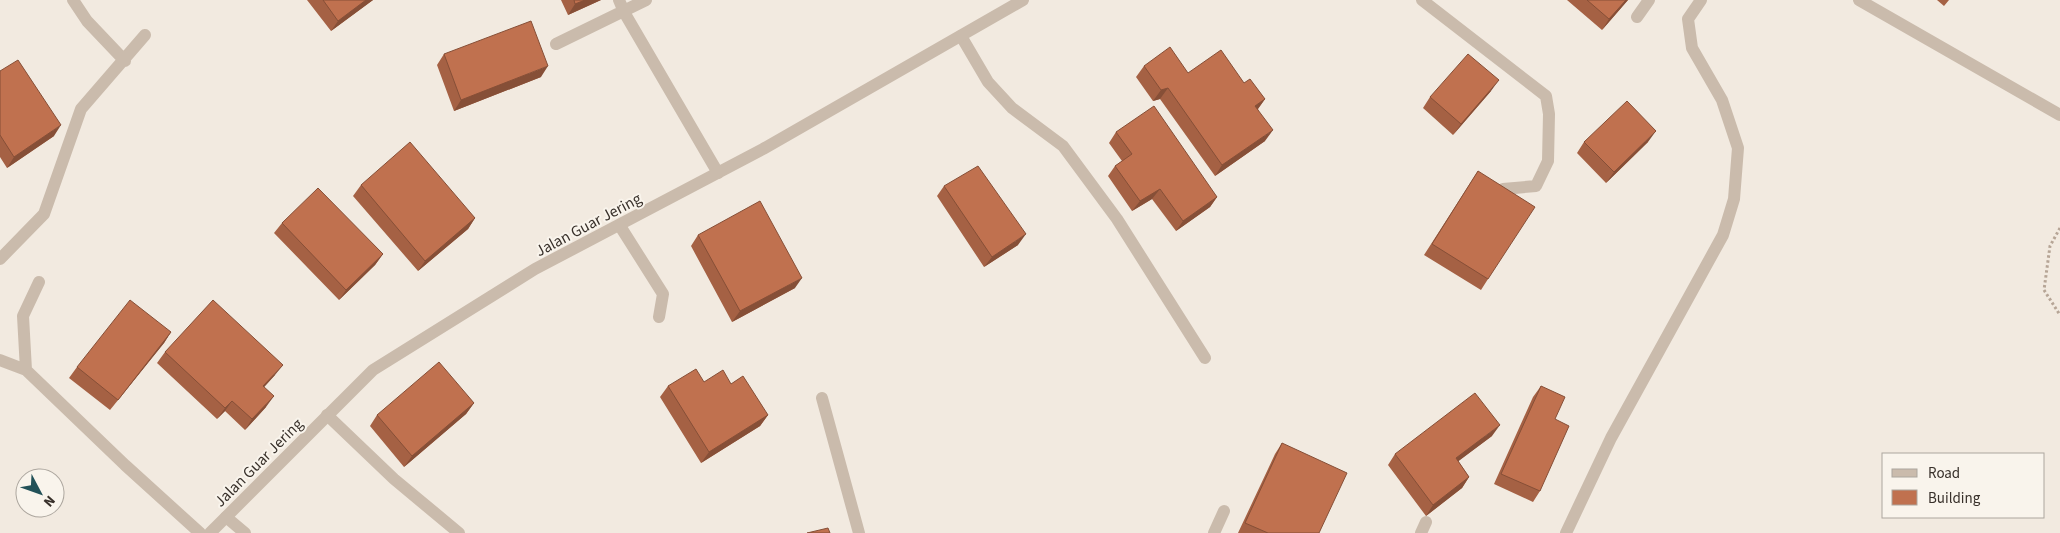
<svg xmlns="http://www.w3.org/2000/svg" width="2060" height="533" font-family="'Source Sans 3',sans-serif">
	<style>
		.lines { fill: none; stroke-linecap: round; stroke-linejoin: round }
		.path { stroke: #b6a596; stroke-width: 3; stroke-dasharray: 2.5 2.5; stroke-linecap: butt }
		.service { stroke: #cabbac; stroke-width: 12 }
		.minor { stroke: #cabbac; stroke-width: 12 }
		.tertiary { stroke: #cabbac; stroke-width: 12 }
		.wall { fill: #a56144 }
		.shaded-wall { fill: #864f37 }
		.building { fill: #c0714f; stroke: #864f37 }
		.labels { text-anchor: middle; stroke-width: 4; stroke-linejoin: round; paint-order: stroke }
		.street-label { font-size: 16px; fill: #38302a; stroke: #f9f4ec }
	</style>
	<rect width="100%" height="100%" fill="#f2eae0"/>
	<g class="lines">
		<path class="path" d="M2060 228 2050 246 2044 290 2060 315"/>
		<path class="service" d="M822 398 859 533
			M1214 533 1224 511
			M1421 533 1426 522"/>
		<path class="minor" d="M73 0 87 21 125 61
			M619 0 624 12 718 173
			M1422 0 1546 96 1549 114 1548 161 1536 186 1503 189
			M1859 0 2060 115
			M1637 17 1649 0
			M961 36 988 82 1012 108 1063 146 1117 219 1205 358
			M556 44 646 0
			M620 226 663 294 659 317
			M0 259 44 214 81 109 145 35
			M39 282 23 316 26 370 125 465 200 533
			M0 360 26 370
			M327 415 394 479 459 533
			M226 517 245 533
			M1566 533 1611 438 1723 235 1734 199 1738 148 1722 100 1692 48 1688 19 1701 0"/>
		<path class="tertiary" d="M210 533 373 370 535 269 763 149 1023 0"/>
	</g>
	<path class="wall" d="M307 0H373L331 31Z
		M561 0H601L568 15Z
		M1567 0H1628L1602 30Z
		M1937 0H1949L1944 6Z
		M444 54 541 77 454 111 437 65Z
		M1144 66 1244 83 1265 99 1258 109 1265 141 1215 176 1160 99 1153 101 1136 77Z
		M0 71 54 136 7 168 0 157Z
		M1491 91 1453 135 1423 108 1430 97Z
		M1116 132 1217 197 1210 207 1176 231 1152 199 1132 211 1108 176 1115 166 1122 161 1109 143Z
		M1584 142H1648L1606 183 1577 153Z
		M1478 171 1488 279 1481 290 1424 255Z
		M361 185 475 218 468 229 418 271 353 196Z
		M944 186 1018 245 984 267 937 196Z
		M282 223 383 254 375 265 339 300 274 233Z
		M698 235 795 288 732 322 691 246Z
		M171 332 164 343 110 410 69 378 77 367Z
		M165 352 275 375 264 387 266 407 245 430 225 411 217 419 157 363Z
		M704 382 731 384 768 415 760 426 701 463 660 397 668 386Z
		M1541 386 1555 419 1540 491 1533 502 1494 484 1533 397Z
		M474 403 466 414 404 467 370 426 377 415Z
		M1492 436 1458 461 1469 477 1462 488 1426 516 1388 465 1395 454Z
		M1282 443 1319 533H1238L1275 454Z"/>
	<path class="shaded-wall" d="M366 0H373L331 31 338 21Z
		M585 0H601L568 15 575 4Z
		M1626 0H1628L1602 30 1609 19Z
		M548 66 541 77 454 111 461 100Z
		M1499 80 1491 91 1453 135 1461 124Z
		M1168 88 1160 99 1153 101 1161 90Z
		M1265 99 1257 110 1255 106Z
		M61 125 54 136 7 168 14 157Z
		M1273 130 1265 141 1215 176 1222 165Z
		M1656 131 1648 142 1606 183 1614 172Z
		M1160 189 1152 199 1132 211 1140 201Z
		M1217 197 1210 207 1176 231 1183 221Z
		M475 218 468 229 418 271 425 261Z
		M1026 234 1018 245 984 267 992 257Z
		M383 254 375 265 339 300 346 290Z
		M802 278 795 288 732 322 740 311Z
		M171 332 164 343 110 410 118 400Z
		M283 365 275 375 255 397 263 386Z
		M274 396 266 407 245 430 252 419Z
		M232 401 225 411 217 419 225 408Z
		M474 403 466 414 404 467 412 456Z
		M768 415 760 426 701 463 709 452Z
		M1500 425 1492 436 1448 469 1456 458Z
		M1469 477 1462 488 1426 516 1433 505Z"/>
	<path class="building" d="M323 0H366L338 21Z
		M574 0H585L575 4Z
		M1587 0H1626L1609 19Z
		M531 21 548 66 461 100 444 54Z
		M1170 47 1188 73 1221 50 1244 83 1250 79 1265 99 1255 106 1273 130 1222 165 1168 88 1161 90 1144 66Z
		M1468 54 1499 80 1461 124 1430 97Z
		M18 60 61 125 14 157 0 135V71Z
		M1627 101 1656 131 1614 172 1584 142Z
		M1154 106 1217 197 1183 221 1160 189 1140 201 1115 166 1132 154 1116 132Z
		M410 142 475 218 425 261 361 185Z
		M978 166 1026 234 992 257 944 186Z
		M1478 171 1535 207 1488 279 1432 244Z
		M318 188 383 254 346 290 282 223Z
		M760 201 802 278 740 311 698 235Z
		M130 300 171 332 118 400 77 367Z
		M213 300 283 365 263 386 274 396 252 419 232 401 225 408 165 352Z
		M439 362 474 403 412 456 377 415Z
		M696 369 704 382 723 370 731 384 743 376 768 415 709 452 668 386Z
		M1541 386 1565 397 1555 419 1569 426 1540 491 1501 474Z
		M1475 393 1500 425 1456 458 1469 477 1433 505 1395 454Z
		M1282 443 1347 473 1319 533H1268L1245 523Z
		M828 528 830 533H807Z"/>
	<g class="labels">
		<g class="street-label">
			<text transform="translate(588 224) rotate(-28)" y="6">Jalan Guar Jering</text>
			<text transform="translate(258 462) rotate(-45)" y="6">Jalan Guar Jering</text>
		</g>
	</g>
	<rect x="1882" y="453" width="162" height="65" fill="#f9f4ec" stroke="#aca69e"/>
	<rect x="1892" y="469" width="25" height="8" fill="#cabbac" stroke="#aca69e"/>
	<text x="1928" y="478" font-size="15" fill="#38302a">Road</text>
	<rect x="1892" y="490" width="25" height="15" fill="#c0714f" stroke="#aca69e"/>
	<text x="1928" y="503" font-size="15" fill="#38302a">Building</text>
	<g transform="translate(40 493) rotate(131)"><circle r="24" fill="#f9f4ec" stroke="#aca69e"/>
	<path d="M0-4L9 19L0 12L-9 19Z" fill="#225158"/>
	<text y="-8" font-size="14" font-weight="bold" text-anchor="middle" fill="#38302a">N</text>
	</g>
</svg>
